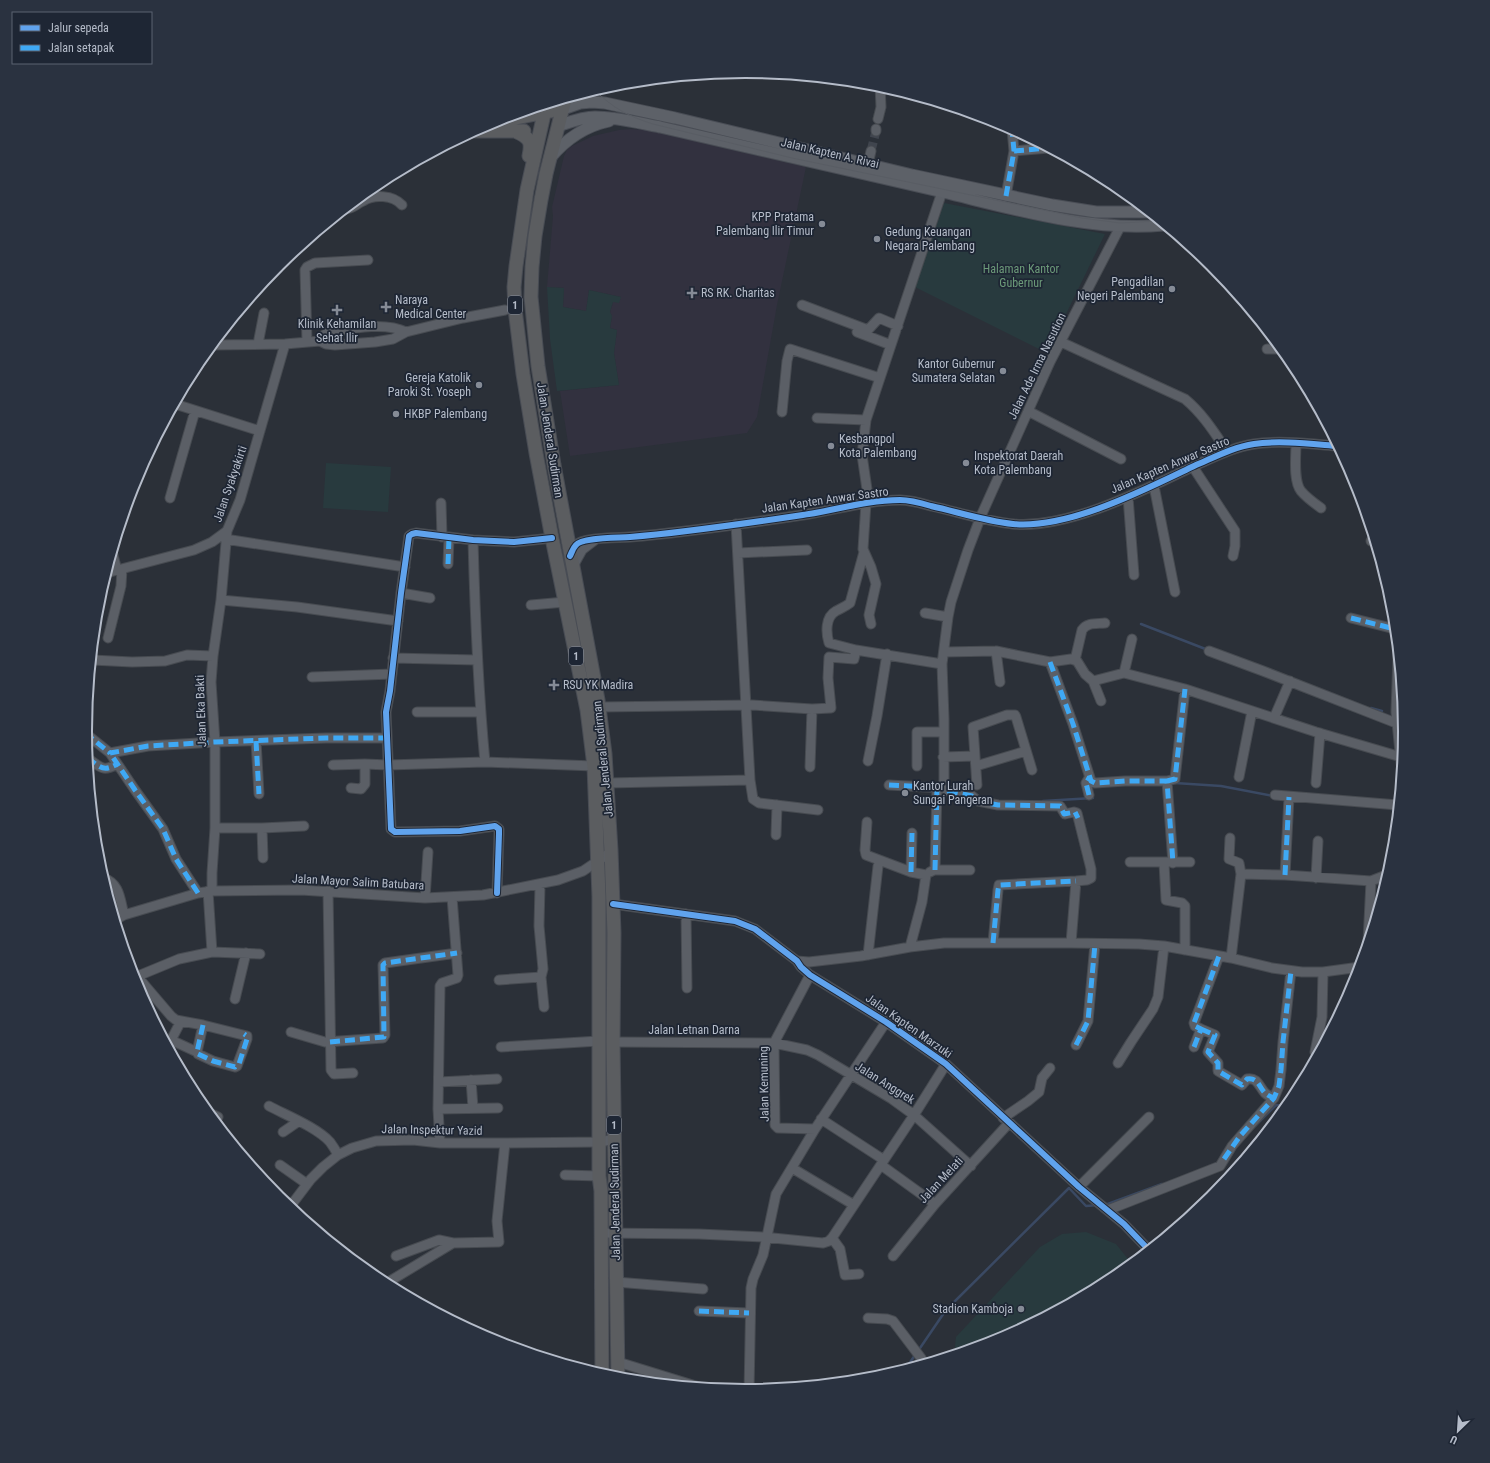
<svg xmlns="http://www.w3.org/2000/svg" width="1490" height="1463" font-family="'Roboto Condensed',sans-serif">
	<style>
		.medical { fill: #32313f }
		.green { fill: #283a3e }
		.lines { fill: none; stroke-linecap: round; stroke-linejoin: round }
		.stream { stroke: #3a4963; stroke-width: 2.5 }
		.minor-tunnel { stroke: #40454e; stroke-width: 9; stroke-dasharray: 9 4.5; stroke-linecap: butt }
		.minor-casing { stroke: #474b51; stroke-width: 11 }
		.major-casing { stroke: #494d55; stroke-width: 13 }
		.highway-casing { stroke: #484c54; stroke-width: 15 }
		.minor { stroke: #5b5f66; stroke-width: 9 }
		.major { stroke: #5d6168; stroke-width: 11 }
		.highway { stroke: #5b5d60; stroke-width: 13 }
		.tram { stroke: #595d64; stroke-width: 1 }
		.quiet { stroke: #3fa9f5; stroke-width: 5; stroke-dasharray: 10 5; stroke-linecap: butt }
		.cycleway-casing { stroke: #1e2634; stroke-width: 8 }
		.cycleway { stroke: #60a3ed; stroke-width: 6 }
		.poi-dot { fill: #858b96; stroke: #1e2634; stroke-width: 1.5 }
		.labels { text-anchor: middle; stroke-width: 3.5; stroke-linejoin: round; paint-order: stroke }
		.shield { fill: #1e2634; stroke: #888f9c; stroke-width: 1 }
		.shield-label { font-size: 11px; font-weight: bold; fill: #b5bcc9 }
		.street-label { font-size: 12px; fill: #b5bcc9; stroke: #1e2634 }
		.poi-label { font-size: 12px; fill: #b5bcc9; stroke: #1e2634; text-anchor: start }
		.park-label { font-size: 12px; fill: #6c9a79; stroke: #1e2634 }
		.rim { fill: none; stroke: #b5bcc9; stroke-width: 2 }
	</style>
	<rect width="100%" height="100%" fill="#2b3038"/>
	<path class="medical" d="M631 129 646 130 806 167 777 305 757 417 747 433 570 456 560 391 619 385 614 353 617 330 610 328 612 316 610 312 613 302 621 297 589 290 586 311 563 307 564 288 547 287 553 216 552 207 564 156 567 150 572 146 593 136 619 130Z"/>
	<path class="green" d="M944 203 1105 234 1047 353 915 287Z
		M547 287 564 288 563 307 586 311 589 290 621 297 619 303 613 302 610 312 612 316 610 328 617 330 614 353 619 385 557 391 550 339Z
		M326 463 391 467 388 512 323 508Z
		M1086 1232 1116 1244 1132 1264 1112 1281 998 1342 954 1355 956 1337 1040 1247 1062 1234Z"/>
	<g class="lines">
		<path class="stream" d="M1141 624 1208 650
			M1371 708 1382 711
			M1175 783 1221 786 1273 796
			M1043 801 1093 798 1092 795
			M1391 809 1398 810
			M1255 1126 1276 1105 1288 1106
			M1105 1205 1162 1184
			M918 1351 946 1310 1069 1188 1086 1206 1098 1205
			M905 1370 915 1355"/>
		<path class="minor-tunnel" d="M871 151 876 131"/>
		<defs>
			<path id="minor" d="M878 119 881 107 880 86
				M876 131V129
				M1014 151 1049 148
				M868 164 871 151
				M1006 196 1014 151 1012 129
				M346 209C354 208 356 204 363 201 374 194 393 195 402 205
				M802 305 868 330 879 318 898 326
				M857 332 891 345
				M320 341 321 337 327 333C350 329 384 321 406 332
				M307 342 305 270 307 267 315 263 368 260
				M1061 342 1185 399C1203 414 1214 432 1227 451
				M258 344 264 313
				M212 345 285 344 320 341 326 344 335 345 375 342 393 339 406 332 463 318 505 310
				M1267 349H1281
				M175 404 260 431
				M1028 411 1121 459
				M782 412 787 361 790 349 880 378
				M817 418 866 420
				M1296 443C1296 456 1293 481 1301 491 1306 497 1314 503 1321 508
				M1193 467 1235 531V546L1233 556
				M1154 486 1175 592
				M1128 497 1134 575
				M170 498 195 411
				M441 503 442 537
				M866 503 863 549 871 567 876 584 869 615 871 624
				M869 503 862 455 866 420 942 192
				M736 524 750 780 753 799 759 803 818 810
				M225 539 405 567
				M473 540C475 615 478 688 485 762
				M1371 541H1374
				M112 552 117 570
				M864 552 850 603C845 607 841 608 836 611 825 617 826 633 829 643L856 650 942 664
				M738 553 807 550
				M570 556C572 552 573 548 576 545 582 537 619 538 630 537 690 532 749 523 809 514 839 509 869 500 900 500 910 500 921 503 931 506 958 512 985 521 1013 524 1069 529 1144 490 1194 466 1213 458 1233 447 1254 444 1279 440 1312 444 1338 446
				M448 564 449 538
				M572 568 582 550 595 540
				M106 573 194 550 212 542 227 531 240 500 285 344
				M401 593 430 598
				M221 600 297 607 398 621
				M531 605 565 602
				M925 613 948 617
				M1351 618 1395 629
				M108 638 121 586 122 569
				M996 651 1000 682
				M1209 651 1263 671 1396 723
				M944 652 996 651 1050 662 1071 659 1077 661 1085 674 1093 681 1124 673 1185 689 1316 732 1401 757
				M1398 656 1396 712 1402 772
				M393 658 477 660
				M92 660 132 662 165 661 187 655 213 656
				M1075 660 1082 630C1087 622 1097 624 1105 623
				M1050 662 1073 724 1091 781 1095 783 1125 781H1167L1173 863
				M1124 673 1132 639
				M312 677 392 674
				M1093 681 1101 701
				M599 707 752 705 812 709 810 767
				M812 709 831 708 828 678 829 657 854 659 856 650
				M417 712H480
				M1274 718 1290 681
				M85 733 110 753
				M256 741 259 794
				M943 757 975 756
				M87 758C100 766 102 773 117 764
				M868 761 877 716 887 654
				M333 765 365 764 388 765 485 762 594 766
				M917 766V732H944
				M976 766 1026 751
				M1239 777 1252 711
				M1167 781 1175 779 1185 689
				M607 783 750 780
				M1316 783 1320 733
				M889 785 944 788 948 791 972 796 978 801 998 805 1060 806 1065 814 1074 812 1077 813 1091 869V878L1087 880 1076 881 999 885 998 890 993 943
				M977 785 973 727 1007 715H1015L1016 717 1032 770
				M351 788 361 789 365 784V764
				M944 788V719L942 664 948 617 951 602 968 550 981 516 1050 362 1120 227
				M1089 795 1086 783 1089 778
				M1275 795 1398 805
				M867 822 865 850 866 855 911 872 926 875 922 902 910 947
				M215 828H262L304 826
				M262 828 263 858
				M776 835 777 805
				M1230 838 1229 859 1239 863 1241 874
				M1130 862H1190
				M1164 863 1166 900 1182 903 1185 906V950
				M935 870 937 787
				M911 872 912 833
				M930 872 934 870H970
				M1285 875 1289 797
				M103 878C120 883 120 900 124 915
				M1316 878 1318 841
				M208 891 212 952
				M212 891V873L215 828V742L211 682 213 656 221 600 227 531
				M328 891 331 1070 334 1074 353 1073
				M198 893 176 859 163 829 135 790 110 753 148 746 215 742 326 738H386
				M497 893 499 834V829L495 826 460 831 395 832 391 829 386 712 390 691 401 593 409 536 412 534 416 533 473 540 514 542 552 538
				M425 898 428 852
				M613 904 735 921 755 929 797 961 801 967 810 975 886 1022 946 1064 1079 1187 1124 1224 1149 1250
				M686 914 687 988
				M115 920 124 915 198 893 212 891 301 890 425 898 483 895 558 880 583 871 611 852
				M1368 942 1371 881 1389 874
				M1071 943 1076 881
				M868 955 878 866
				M1231 958 1241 874 1285 875 1371 881
				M797 961 809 962 861 956 910 947 944 943H1071L1139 944 1164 946 1231 958 1272 968 1302 972H1323L1360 967
				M130 968 171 1016 176 1020 203 1025 247 1036V1039L237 1066 235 1067 213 1061 198 1054 197 1052 203 1025
				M810 975 774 1043 775 1125 778 1128 815 1129
				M541 977 544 1007
				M133 978 179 959 212 952 260 954
				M499 980 541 977 543 969 539 926 540 885
				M235 999 246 953
				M1201 1029 1215 1035 1208 1052 1218 1063V1071L1242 1085 1247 1079C1258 1077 1259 1087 1265 1093 1267 1095 1271 1097 1274 1098
				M291 1032 325 1042 383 1038 385 1035 383 965 385 963 457 953
				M171 1040 197 1052
				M613 1042 774 1043 807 1050 818 1055 892 1099 914 1115 971 1166
				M1076 1045 1088 1021 1095 944
				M168 1046 181 1021
				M501 1047 599 1041
				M1194 1047 1201 1029 1195 1026 1194 1023 1219 956
				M1315 1052 1322 1017 1323 972
				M1118 1063 1131 1042 1153 1009 1158 997 1164 946
				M471 1080 473 1108
				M439 1082 497 1079
				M269 1106C286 1115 318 1128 330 1142 333 1146 336 1151 338 1155
				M438 1109 498 1108
				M207 1112 218 1117
				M1003 1118 1028 1101 1039 1092 1042 1078 1050 1068
				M821 1119 884 1160
				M283 1132 299 1121
				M440 1143 438 1109 440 986 442 983 457 978 458 975 452 897
				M280 1165 307 1184
				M881 1165 935 1204
				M792 1168 854 1205
				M565 1175 599 1176
				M1079 1187 1149 1117
				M289 1208 311 1179 323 1167 338 1155 352 1148 376 1141 413 1140 440 1143H505L600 1142 615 1139
				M1108 1210 1220 1166 1232 1146 1274 1098 1279 1086 1281 1070 1283 1042 1291 971
				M601 1233 699 1234 763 1237 823 1243 829 1241 832 1238 914 1115 946 1064
				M832 1238 840 1249 845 1275 859 1274
				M396 1256 439 1240 453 1243
				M893 1256 935 1204 1009 1123
				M616 1282 703 1289
				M385 1284 453 1243 499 1242 497 1221 505 1143
				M699 1311 749 1313
				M868 1318 887 1319 893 1321 921 1358 922 1361 918 1366
				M618 1362 699 1387
				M749 1392 751 1288 753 1279 763 1255 776 1194 815 1129 886 1022"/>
			<path id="major" d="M563 109 580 103 592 102 605 103 675 118 912 175 1052 205 1096 212H1148
				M558 126C570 122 582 117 595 117 616 117 639 123 660 127 755 149 849 170 943 192 1014 209 1091 232 1164 225
				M550 158C566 139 585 126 609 121"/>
			<path id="highway" d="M565 99 546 174 541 200 535 236 532 267 531 297 538 366 554 465 598 700 605 754 611 850 614 933 613 1042 618 1379
				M546 105 527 190 516 266 514 287 515 309 523 374 536 453 552 538 587 710 594 766 599 897V1176L601 1191 602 1375
				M502 118H516L551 111
				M474 131H524
				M517 132C530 138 532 142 529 156"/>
		</defs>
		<use href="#minor" class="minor-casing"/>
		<use href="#major" class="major-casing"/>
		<use href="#highway" class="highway-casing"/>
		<use href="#minor" class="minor"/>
		<use href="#major" class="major"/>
		<use href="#highway" class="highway"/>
		<path class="tram" d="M595 90C612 108 630 117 653 124L792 158 1082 218 1120 223 1159 221"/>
		<path class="quiet" d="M1014 151 1049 148
			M1006 196 1014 151 1012 129
			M448 564 449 538
			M1351 618 1395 629
			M1050 662 1073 724 1091 781 1095 783 1125 781H1167L1173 863
			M85 733 110 753
			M256 741 259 794
			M87 758C100 766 102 773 117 764
			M1167 781 1175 779 1185 689
			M889 785 944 788 948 791 972 796 978 801 998 805 1060 806 1064 814 1075 812 1078 818
			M1089 795 1086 783 1089 778
			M935 870 937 787
			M911 872 912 833
			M1285 875 1289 797
			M198 893 176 859 163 829 135 790 110 753 148 746 215 742 326 738H386
			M993 943 998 890 999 885 1076 881
			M203 1025 197 1052 198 1054 213 1061 235 1067 239 1064 247 1039V1036L244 1034
			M1201 1029 1215 1035 1208 1052 1218 1063V1071L1242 1085 1247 1079C1258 1077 1259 1087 1265 1093 1267 1095 1271 1097 1274 1098
			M330 1042 384 1037 383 965 385 963 457 953
			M1076 1045 1088 1021 1095 944
			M1194 1047 1201 1029 1195 1026 1194 1023 1219 956
			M207 1112 218 1117
			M1224 1159 1240 1136 1274 1098 1279 1086 1281 1070 1283 1042 1291 971
			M699 1311 749 1313"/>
		<defs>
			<path id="cycleway" d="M570 556C572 552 573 548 576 545 582 537 619 538 630 537 690 532 749 523 809 514 839 509 869 500 900 500 910 500 921 503 931 506 958 512 985 521 1013 524 1069 529 1144 490 1194 466 1213 458 1233 447 1254 444 1279 440 1312 444 1338 446
				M497 893 499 834V829L495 826 460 831 395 832 391 829 386 712 390 691 401 593 409 536 412 534 416 533 473 540 514 542 552 538
				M613 904 735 921 755 929 797 961 801 967 810 975 886 1022 946 1064 1079 1187 1124 1224 1149 1250"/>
		</defs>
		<use href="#cycleway" class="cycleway-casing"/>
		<use href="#cycleway" class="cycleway"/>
	</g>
	<g class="poi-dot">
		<circle cx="822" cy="224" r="4"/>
		<circle cx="877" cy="239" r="4"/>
		<circle cx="1172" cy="289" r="4"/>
		<path d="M690 287h4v4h4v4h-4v4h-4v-4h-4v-4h4z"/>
		<path d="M384 301h4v4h4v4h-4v4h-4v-4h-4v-4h4z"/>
		<path d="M335 304h4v4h4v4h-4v4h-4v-4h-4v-4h4z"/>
		<circle cx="1003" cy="371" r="4"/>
		<circle cx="479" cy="385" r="4"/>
		<circle cx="396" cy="414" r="4"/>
		<circle cx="831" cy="446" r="4"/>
		<circle cx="966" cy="463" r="4"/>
		<path d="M552 679h4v4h4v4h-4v4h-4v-4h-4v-4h4z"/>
		<circle cx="905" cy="793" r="4"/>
		<circle cx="1021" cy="1309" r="4"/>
	</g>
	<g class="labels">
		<g class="shield">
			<rect x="508" y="296" width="14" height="18" rx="3"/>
			<rect x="569" y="647" width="14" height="18" rx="3"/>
			<rect x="607" y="1116" width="14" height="18" rx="3"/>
		</g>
		<g class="shield-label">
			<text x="515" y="309">1</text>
			<text x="576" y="660">1</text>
			<text x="614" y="1129">1</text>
		</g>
		<g class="street-label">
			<text transform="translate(830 153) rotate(13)" y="4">Jalan Kapten A. Rivai</text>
			<text transform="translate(1037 366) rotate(-64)" y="4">Jalan Ade Irma Nasution</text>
			<text transform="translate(550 440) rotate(81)" y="4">Jalan Jenderal Sudirman</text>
			<text transform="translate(1170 465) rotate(-23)" y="4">Jalan Kapten Anwar Sastro</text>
			<text transform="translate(230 484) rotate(-71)" y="4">Jalan Syakyakirti</text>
			<text transform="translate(825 500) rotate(-8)" y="4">Jalan Kapten Anwar Sastro</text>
			<text transform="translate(201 711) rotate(-92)" y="4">Jalan Eka Bakti</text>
			<text transform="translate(603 759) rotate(-96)" y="4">Jalan Jenderal Sudirman</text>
			<text transform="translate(358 882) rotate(3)" y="4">Jalan Mayor Salim Batubara</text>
			<text transform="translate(909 1026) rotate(35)" y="4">Jalan Kapten Marzuki</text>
			<text x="694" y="1034">Jalan Letnan Darna</text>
			<text transform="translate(885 1083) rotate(32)" y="4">Jalan Anggrek</text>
			<text transform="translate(764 1084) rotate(-91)" y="4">Jalan Kemuning</text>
			<text transform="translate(432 1130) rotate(1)" y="4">Jalan Inspektur Yazid</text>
			<text transform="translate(941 1180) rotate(-47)" y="4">Jalan Melati</text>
			<text transform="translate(615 1202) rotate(-91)" y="4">Jalan Jenderal Sudirman</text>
		</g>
		<g class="poi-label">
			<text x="814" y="221" text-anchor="end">KPP Pratama<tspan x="814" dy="14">Palembang Ilir Timur</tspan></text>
			<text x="885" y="236">Gedung Keuangan<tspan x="885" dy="14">Negara Palembang</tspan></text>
			<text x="1164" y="286" text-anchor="end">Pengadilan<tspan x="1164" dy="14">Negeri Palembang</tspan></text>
			<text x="701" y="297">RS RK. Charitas</text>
			<text x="395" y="304">Naraya<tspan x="395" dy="14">Medical Center</tspan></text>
			<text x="337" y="328" text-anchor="middle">Klinik Kehamilan<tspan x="337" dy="14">Sehat Ilir</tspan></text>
			<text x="995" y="368" text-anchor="end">Kantor Gubernur<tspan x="995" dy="14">Sumatera Selatan</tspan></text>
			<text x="471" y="382" text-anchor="end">Gereja Katolik<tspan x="471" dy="14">Paroki St. Yoseph</tspan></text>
			<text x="404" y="418">HKBP Palembang</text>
			<text x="839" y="443">Kesbangpol<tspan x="839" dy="14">Kota Palembang</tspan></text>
			<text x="974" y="460">Inspektorat Daerah<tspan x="974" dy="14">Kota Palembang</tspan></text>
			<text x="563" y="689">RSU YK Madira</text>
			<text x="913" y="790">Kantor Lurah<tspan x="913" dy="14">Sungai Pangeran</tspan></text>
			<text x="1013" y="1313" text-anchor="end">Stadion Kamboja</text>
		</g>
		<g class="park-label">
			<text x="1021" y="273">Halaman Kantor<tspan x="1021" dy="14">Gubernur</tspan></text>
		</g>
	</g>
	<path d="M0 0H1490V1463H0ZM92 731a653 653 0 1 1 1306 0a653 653 0 1 1-1306 0Z" fill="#2a3240" fill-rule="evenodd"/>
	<path class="rim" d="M92 731a653 653 0 1 1 1306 0a653 653 0 1 1-1306 0Z"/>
	<rect x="12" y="12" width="140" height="52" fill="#1e2634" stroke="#5a6270"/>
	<rect x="20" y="25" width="20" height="6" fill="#60a3ed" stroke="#5a6270"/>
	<text x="48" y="32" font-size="12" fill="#b5bcc9">Jalur sepeda</text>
	<rect x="20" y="45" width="20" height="6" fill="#3fa9f5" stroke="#5a6270"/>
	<text x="48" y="52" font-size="12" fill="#b5bcc9">Jalan setapak</text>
	<g transform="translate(1458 1431) rotate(205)" stroke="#1e2634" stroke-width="3" paint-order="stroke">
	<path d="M0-3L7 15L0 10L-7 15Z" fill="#b5bcc9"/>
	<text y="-6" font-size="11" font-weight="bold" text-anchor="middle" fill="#b5bcc9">U</text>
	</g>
</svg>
